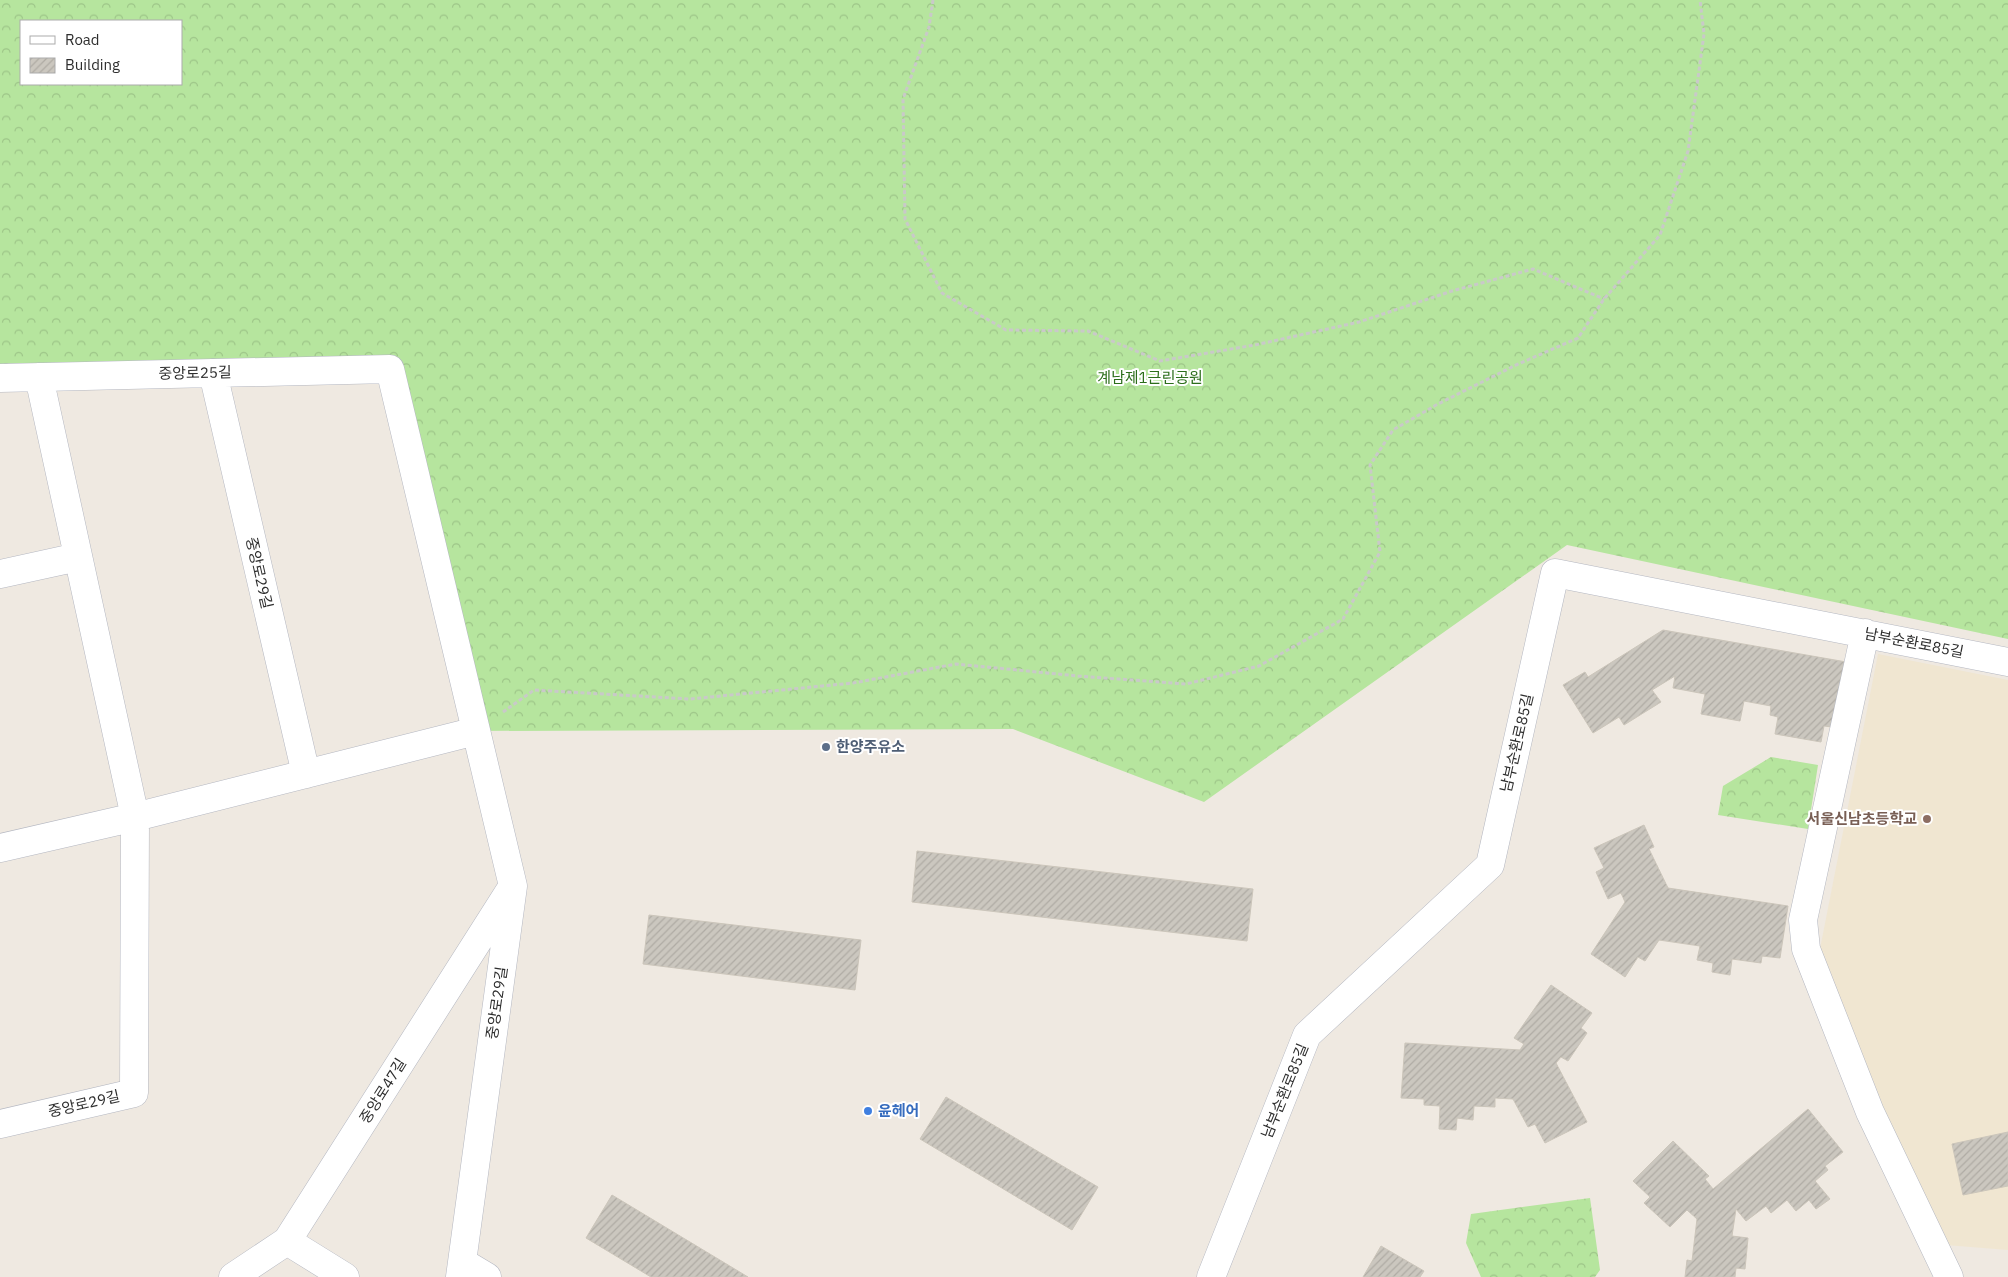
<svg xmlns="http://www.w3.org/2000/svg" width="2008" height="1277" font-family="'IBM Plex Sans','Noto Sans KR',sans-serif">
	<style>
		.education { fill: #f0e6d1 }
		.forest { fill: url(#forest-crowns); fill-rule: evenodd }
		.building { fill: url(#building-hatch); stroke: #cbc5ba }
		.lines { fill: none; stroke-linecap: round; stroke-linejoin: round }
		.minor-casing { stroke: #b4b7c1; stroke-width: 29 }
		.path { stroke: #c9c9c9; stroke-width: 3; stroke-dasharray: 4 2.5; stroke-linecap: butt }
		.minor { stroke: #fff; stroke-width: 28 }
		.service-dot { fill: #5c6f8a; stroke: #fff; stroke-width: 2 }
		.education-dot { fill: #8d6e63; stroke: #fff; stroke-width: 2 }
		.shop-dot { fill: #3f7fe0; stroke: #fff; stroke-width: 2 }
		.labels { text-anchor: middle; stroke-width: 4; stroke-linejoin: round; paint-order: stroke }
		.street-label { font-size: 15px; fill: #2e2e2e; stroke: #fff }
		.park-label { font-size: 15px; fill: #2c6e1b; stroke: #fff }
		.service-label { font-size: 15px; font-weight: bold; fill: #4e5e75; stroke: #fff; text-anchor: start }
		.education-label { font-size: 15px; font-weight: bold; fill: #785e54; stroke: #fff; text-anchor: end }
		.shop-label { font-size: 15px; font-weight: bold; fill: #366cbe; stroke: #fff; text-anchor: start }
	</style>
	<defs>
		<pattern id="forest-crowns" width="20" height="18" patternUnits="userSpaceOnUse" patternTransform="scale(1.25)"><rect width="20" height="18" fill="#b6e59e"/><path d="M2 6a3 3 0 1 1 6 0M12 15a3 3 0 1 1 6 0" fill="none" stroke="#9dc588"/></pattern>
		<pattern id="building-hatch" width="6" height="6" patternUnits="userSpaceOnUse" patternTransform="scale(1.25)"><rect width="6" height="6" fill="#cbc7bf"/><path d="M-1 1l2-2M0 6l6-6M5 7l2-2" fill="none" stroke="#afaba4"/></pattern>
	</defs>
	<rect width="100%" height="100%" fill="#efe9e1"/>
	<path class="education" d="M1878 654 2008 680V1250L1933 1244 1818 959Z"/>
	<path class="forest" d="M0 0H2008V639L1567 545 1204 802 1013 729 476 731 390 369 0 378ZM21 21H181V84H21Z
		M1771 757 1818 765 1808 829 1718 815 1723 786Z
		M1590 1198 1600 1270 1595 1277H1481L1466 1243 1471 1214Z"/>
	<path class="building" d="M1663 630 1852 663 1840 728 1824 726 1821 742 1775 734 1778 717 1770 715 1771 706 1744 701 1740 721 1701 714 1705 694 1673 688 1675 676 1652 690 1661 702 1624 725 1619 717 1593 733 1563 685 1585 672 1588 677Z
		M1644 825 1654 847 1649 849 1668 888 1788 906 1780 958 1762 956 1761 963 1732 959 1730 975 1712 972 1713 963 1697 960 1700 946 1659 940 1645 961 1638 957 1625 977 1591 954 1625 902 1621 893 1608 899 1596 872 1604 868 1594 848Z
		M917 851 1253 889 1247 941 912 902Z
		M649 915 861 940 855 990 643 964Z
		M1551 985 1592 1013 1581 1028 1587 1033 1568 1061 1561 1057 1556 1063 1587 1122 1545 1143 1535 1124 1528 1127 1513 1099 1495 1098V1107L1474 1106 1473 1120 1457 1118 1456 1130 1439 1129 1440 1106 1424 1105V1099L1401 1098 1405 1043 1520 1050 1524 1044 1514 1038Z
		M946 1097 1098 1187 1072 1230 920 1139Z
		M1808 1109 1843 1152 1825 1166 1828 1170 1815 1181 1830 1199 1816 1209 1809 1200 1796 1211 1787 1200 1771 1213 1766 1206 1746 1221 1736 1209 1732 1236 1748 1238 1745 1269 1736 1268 1735 1277H1685L1687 1260 1692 1261 1697 1219 1687 1210 1670 1227 1644 1203 1650 1197 1633 1181 1673 1141 1709 1176 1705 1179 1713 1189Z
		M2008 1132V1186L1963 1195 1952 1144Z
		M612 1195 748 1277H651L586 1238Z
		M1381 1246 1424 1271 1420 1277H1363Z"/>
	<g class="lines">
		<defs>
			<path id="minor" d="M213 373 306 774
				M0 378 390 369 513 886 460 1277
				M0 574 78 557
				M1865 633 1803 920 1806 949 1870 1112 1949 1277
				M0 848 135 817 476 731
				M0 1124 134 1093 135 817 39 377
				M287 1241 345 1277
				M462 1262 487 1277
				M233 1277 287 1241 509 892
				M1211 1277 1307 1035 1490 865 1555 573 2008 662"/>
		</defs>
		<use href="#minor" class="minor-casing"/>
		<path class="path" d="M933 0 929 27 903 99 905 219 942 293 1006 330 1088 331 1160 361 1255 345 1359 322 1452 291 1533 269 1604 299
			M503 712 534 690 690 699 853 683 956 664 1078 676 1186 684 1259 666 1343 619 1380 552 1370 465 1393 430 1436 405 1516 365 1578 338 1604 299 1660 235 1688 151 1704 34 1700 0"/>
		<use href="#minor" class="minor"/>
	</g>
	<circle class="service-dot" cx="826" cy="747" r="5"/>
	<circle class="education-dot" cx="1927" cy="819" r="5"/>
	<circle class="shop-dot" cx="868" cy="1111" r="5"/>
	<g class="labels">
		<g class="street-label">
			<text transform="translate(195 373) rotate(-1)" y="5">중앙로25길</text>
			<text transform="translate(259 573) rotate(77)" y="5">중앙로29길</text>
			<text transform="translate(1914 643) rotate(11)" y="5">남부순환로85길</text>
			<text transform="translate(1517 743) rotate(-77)" y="5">남부순환로85길</text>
			<text transform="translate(497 1003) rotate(-82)" y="5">중앙로29길</text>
			<text transform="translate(383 1091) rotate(-58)" y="5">중앙로47길</text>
			<text transform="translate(1285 1091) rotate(-68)" y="5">남부순환로85길</text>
			<text transform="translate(84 1104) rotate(-13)" y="5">중앙로29길</text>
		</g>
		<g class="park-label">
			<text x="1150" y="383">계남제1근린공원</text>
		</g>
		<g class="service-label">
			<text x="836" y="752">한양주유소</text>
		</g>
		<g class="education-label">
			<text x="1917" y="824">서울신남초등학교</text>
		</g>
		<g class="shop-label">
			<text x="878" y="1116">윤헤어</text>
		</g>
	</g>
	<rect x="20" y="20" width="162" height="65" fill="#ffffff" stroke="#ababab"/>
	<rect x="30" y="36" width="25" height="8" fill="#ffffff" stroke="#ababab"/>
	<text x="65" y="45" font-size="15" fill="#2e2e2e">Road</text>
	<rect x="30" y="58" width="25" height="15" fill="url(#building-hatch)" stroke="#ababab"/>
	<text x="65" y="70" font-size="15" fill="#2e2e2e">Building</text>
</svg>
